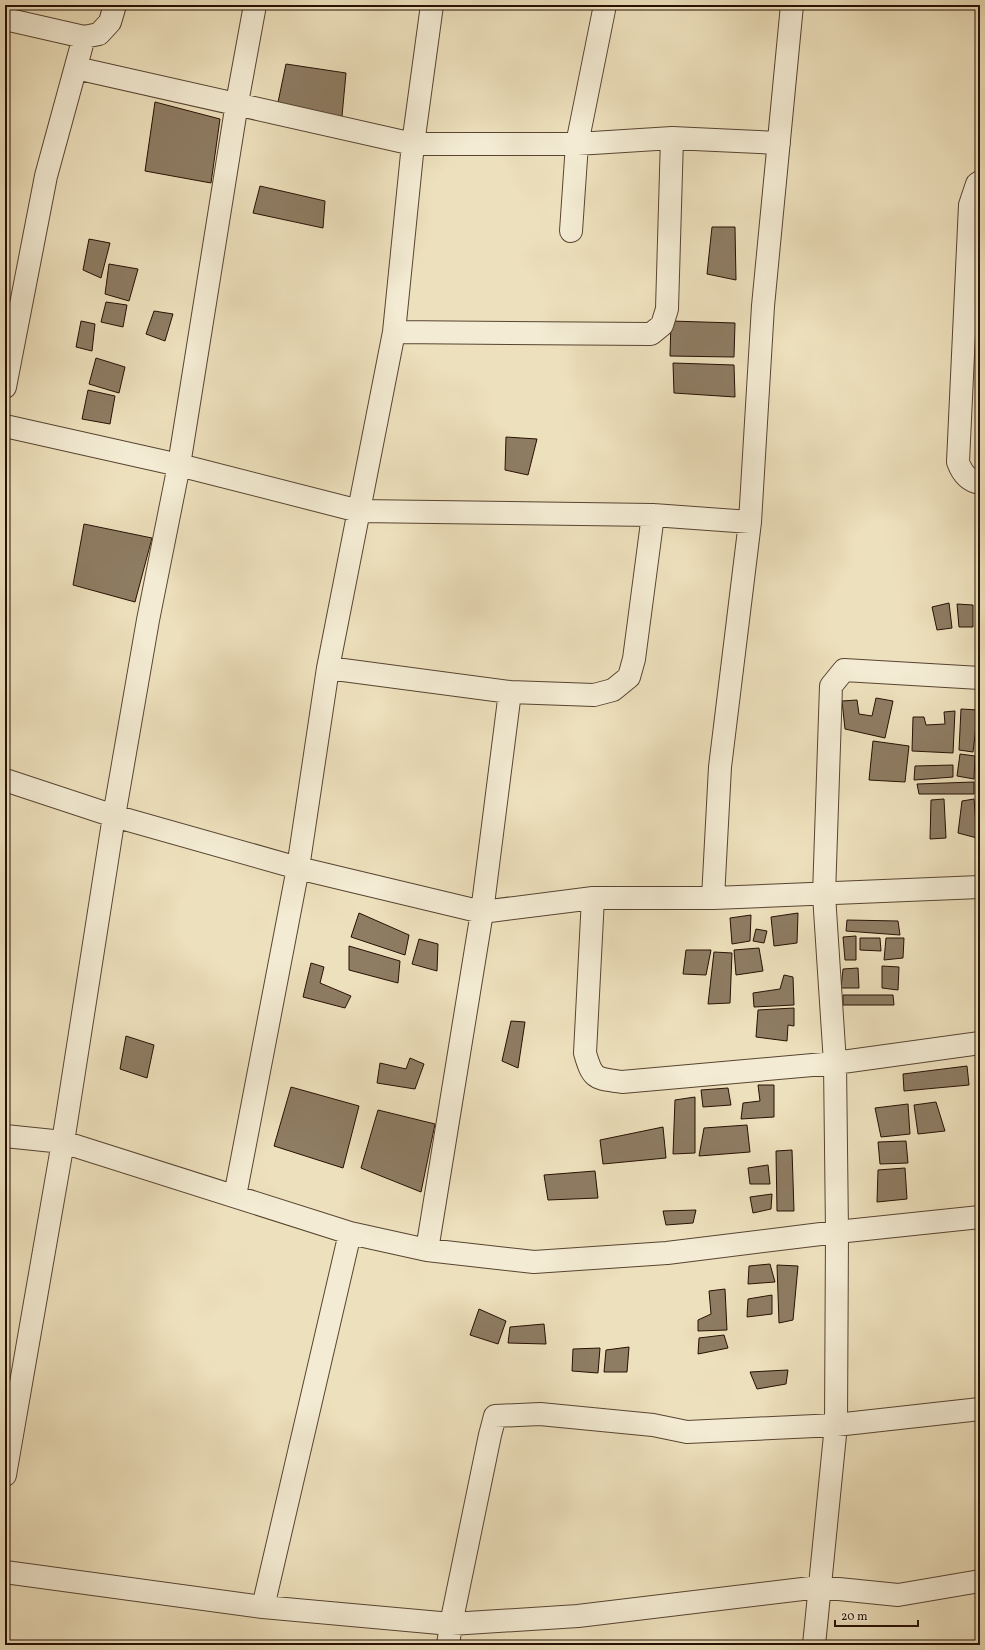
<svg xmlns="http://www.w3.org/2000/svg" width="985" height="1650" font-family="Vollkorn,serif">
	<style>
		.building { fill: #8e7c63; stroke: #271003 }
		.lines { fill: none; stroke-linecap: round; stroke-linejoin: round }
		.minor-casing { stroke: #584431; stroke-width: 24 }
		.minor { stroke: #f3ebd3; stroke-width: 22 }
	</style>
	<rect width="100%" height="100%" fill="#ede0bc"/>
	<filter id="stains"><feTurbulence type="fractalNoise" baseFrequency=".005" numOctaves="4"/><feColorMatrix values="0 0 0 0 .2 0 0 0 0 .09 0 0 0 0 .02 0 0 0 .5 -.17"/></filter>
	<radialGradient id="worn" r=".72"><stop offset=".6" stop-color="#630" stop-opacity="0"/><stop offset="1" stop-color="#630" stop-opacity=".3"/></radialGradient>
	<path class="building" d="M286 64 346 73 341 127 276 112Z
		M155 102 220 119 211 183 145 171Z
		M260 186 325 201 323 228 253 213Z
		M712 227H735L736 280 707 274Z
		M89 239 110 243 101 278 83 270Z
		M109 264 138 269 129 301 105 294Z
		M106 302 127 305 123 327 101 322Z
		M154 311 173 314 165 341 146 334Z
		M81 321 95 324 92 351 76 347Z
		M671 321 735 323 734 357 670 356Z
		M96 358 125 367 119 393 89 384Z
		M673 363 734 365 735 397 674 393Z
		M88 390 115 396 110 424 82 419Z
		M506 437 537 439 528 475 505 470Z
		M84 524 152 538 135 602 73 585Z
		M949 603 952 628 937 630 932 607Z
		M957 604 973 605V627H959Z
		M876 698 893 701 885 738 845 729 842 701 857 700 859 714 872 716Z
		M961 709 978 710 973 752 959 750Z
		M955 711 953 753 912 751 913 717H924L926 725 945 724 944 712Z
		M873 741 909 746 905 782 869 780Z
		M960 754 975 756 974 779 957 776Z
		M953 765V777L914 780 915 766Z
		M974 782V794H919L917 784Z
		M944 799 946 838 930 839 931 800Z
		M974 799 977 838 958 833 962 801Z
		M359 913 409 935 405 955 351 937Z
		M798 913 797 943 774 946 771 917Z
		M751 915 750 941 732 944 730 918Z
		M847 920 898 921 900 935 846 931Z
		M756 929 767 931 764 943 753 941Z
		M856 936V960H845L843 937Z
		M860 938H880L881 951 860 950Z
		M886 938H904L903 958 884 960Z
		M419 939 438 944 437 971 412 964Z
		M349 946 400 961 398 983 349 970Z
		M759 948 763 971 736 975 734 950Z
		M686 950H711L706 975 683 974Z
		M714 952 732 953 730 1003 708 1004Z
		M311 963 324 967 320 983 351 996 345 1008 303 997Z
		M882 966 899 967 898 990 882 988Z
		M858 968 859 988H841L843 969Z
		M784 975 793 977 794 1005 754 1007 753 993 780 989Z
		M843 995H893L894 1005H843Z
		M794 1008V1026L788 1025 787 1041 756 1037 758 1010Z
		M511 1021 525 1022 518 1068 502 1061Z
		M126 1036 154 1045 147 1078 120 1069Z
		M410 1058 424 1064 415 1089 377 1083 380 1063 406 1069Z
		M967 1066 969 1085 904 1091 903 1074Z
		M758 1085H774V1117L741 1119 743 1103 760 1101Z
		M291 1087 359 1106 343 1168 274 1146Z
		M728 1088 731 1105 703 1107 701 1090Z
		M695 1097V1153L673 1154 675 1100Z
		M936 1102 945 1131 918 1134 914 1105Z
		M908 1104 910 1134 881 1137 875 1108Z
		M378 1110 435 1124 421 1192 361 1168Z
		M747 1125 750 1152 699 1156 704 1128Z
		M663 1127 666 1158 603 1164 600 1140Z
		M906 1141 908 1163 880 1164 878 1142Z
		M792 1150 794 1211H777L776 1151Z
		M768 1165 770 1184H750L748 1168Z
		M905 1168 907 1199 877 1202 878 1170Z
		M595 1171 598 1198 548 1200 544 1175Z
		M772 1194 771 1209 753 1213 750 1197Z
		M696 1210 693 1223 666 1225 663 1211Z
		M770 1264 775 1282 748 1284 749 1266Z
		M777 1265 798 1266 793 1320 779 1323Z
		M725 1289 727 1330 698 1331V1320L711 1314 709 1291Z
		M772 1295V1314L747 1317 748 1299Z
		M479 1309 506 1321 498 1344 470 1335Z
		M544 1324 546 1344 508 1343 510 1327Z
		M724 1335 728 1348 698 1354 699 1338Z
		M629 1347 627 1372H604L606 1350Z
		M600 1348 598 1373 572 1371 573 1349Z
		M788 1370 786 1384 757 1389 750 1372Z"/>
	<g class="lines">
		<defs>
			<path id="minor" d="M5 19 84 37 99 34 110 22 115 5
				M76 68 413 144H577L672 138 779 143
				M980 182 977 184 970 205 958 462C962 473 968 481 980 483
				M571 231 577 144 605 5
				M394 332 651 334 662 325 667 309 672 138
				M5 387 46 176 84 37
				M5 426 179 465 359 511 653 515 750 522
				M328 668 510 692 594 695 613 690 629 677 634 659 653 515
				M5 780 114 816 298 868 482 912 593 898H713L980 887
				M593 898 585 1053C593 1081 596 1078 622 1082L835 1063 980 1043
				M713 898 720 767 750 522 763 306 792 5
				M5 1136 63 1142 350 1233 427 1250 534 1262 667 1253 837 1232 980 1217
				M235 1196 298 868 328 668 394 332 413 144 432 5
				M427 1250 482 912 510 692
				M5 1475 63 1142 114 816 148 620 179 465 237 103 255 5
				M5 1572 263 1607 451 1624 578 1616 819 1587 898 1595 980 1581
				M263 1607 350 1233
				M448 1645 451 1624 490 1435 495 1416 540 1414 653 1425 687 1432 836 1425 980 1409
				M814 1645 836 1425 837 1232 835 1063 824 895 831 686 844 670 980 678"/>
		</defs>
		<use href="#minor" class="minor-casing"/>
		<use href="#minor" class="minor"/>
	</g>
	<rect width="985" height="1650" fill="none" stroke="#ede0bc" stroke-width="20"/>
	<rect x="6" y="6" width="973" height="1638" fill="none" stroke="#271003" stroke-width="2"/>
	<rect x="10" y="10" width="965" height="1630" fill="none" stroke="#271003"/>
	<path d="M835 1620v6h83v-6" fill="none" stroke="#271003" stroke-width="2"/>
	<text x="841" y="1620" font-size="12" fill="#271003" stroke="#f3ebd3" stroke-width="3" paint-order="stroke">20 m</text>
	<rect width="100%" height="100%" filter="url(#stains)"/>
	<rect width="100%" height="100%" fill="url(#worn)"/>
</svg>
